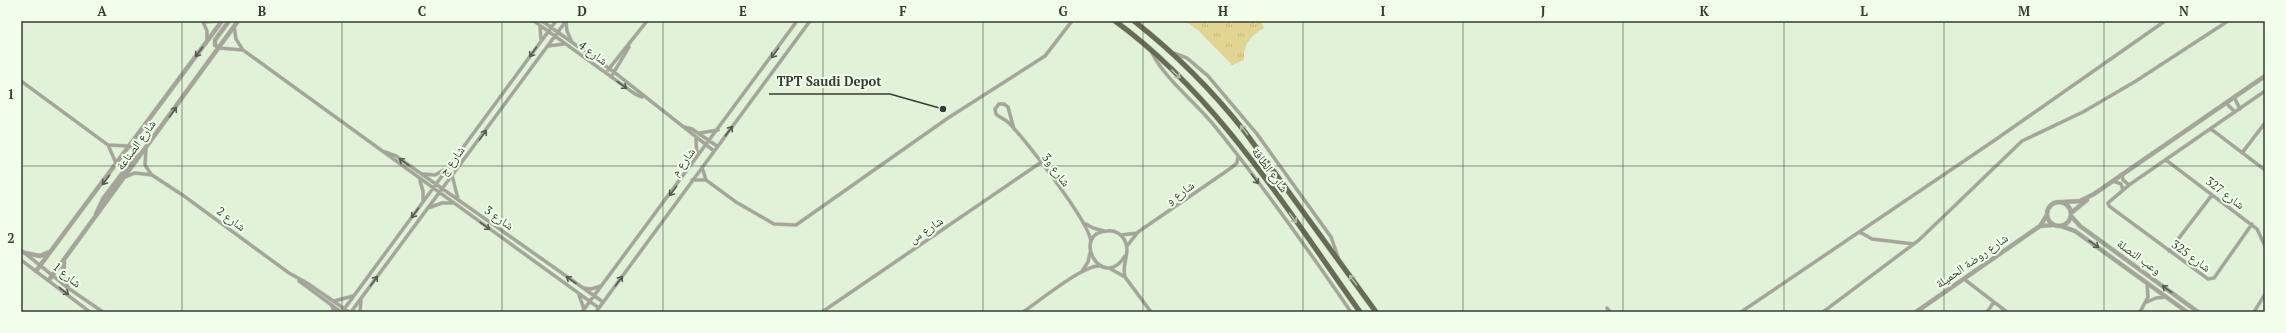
<svg xmlns="http://www.w3.org/2000/svg" width="2286" height="333" font-family="'PT Serif','Noto Naskh Arabic',serif">
	<style>
		.grass { fill: url(#grass-tufts) }
		.lines { fill: none; stroke-linecap: round; stroke-linejoin: round }
		.minor-casing { stroke: #bfceb8; stroke-width: 4 }
		.tertiary-casing { stroke: #bfceb8; stroke-width: 5 }
		.primary-casing { stroke: #bfceb8; stroke-width: 6 }
		.minor { stroke: #a3a599; stroke-width: 3 }
		.tertiary { stroke: #a3a599; stroke-width: 4 }
		.primary { stroke: #666b55; stroke-width: 5 }
		.oneway { stroke: #575c51 }
		.oneway2 { stroke: #b2bca7 }
		.grid { fill: none; stroke: #363c32; stroke-width: 1; stroke-opacity: 0.55 }
		.labels { text-anchor: middle; stroke-width: 4; stroke-linejoin: round; paint-order: stroke }
		.street-label { font-size: 12px; fill: #363c32; stroke: #f0feea }
		.leader { fill: none; stroke: #363c32; stroke-width: 1.5 }
		.callout-dot { fill: #363c32; stroke: #f0feea; stroke-width: 1.5 }
		.callout-label { font-size: 13px; text-anchor: middle; font-weight: bold; fill: #363c32; stroke: #f0feea; stroke-width: 4; stroke-linejoin: round; paint-order: stroke }
		.neatline { fill: none; stroke: #363c32; stroke-width: 1.5 }
		.grid-label { font-size: 13px; text-anchor: middle; font-weight: bold; fill: #363c32 }
	</style>
	<defs>
		<pattern id="grass-tufts" width="24" height="20" patternUnits="userSpaceOnUse"><rect width="24" height="20" fill="#e1d591"/><path d="M3 7l-1-3M5 7V3M7 7l1-3M15 17l-1-3M17 17v-4M19 17l1-3" fill="none" stroke="#c2b87e"/></pattern>
	</defs>
	<rect width="100%" height="100%" fill="#e1f2d9"/>
	<path class="grass" d="M1185 21H1261L1264 28C1250 36 1243 45 1244 60L1232 65 1198 30Z"/>
	<g class="lines">
		<defs>
			<path id="minor" d="M534 21 635 94 642 97
				M542 21 614 72 714 151
				M203 22 207 31V41
				M203 22 221 21
				M566 23 567 31 571 40
				M234 26 236 39 243 50 599 308
				M540 26 541 40
				M548 46 564 44
				M219 48 243 50
				M1152 53C1166 80 1193 100 1213 124 1262 184 1307 248 1351 312
				M1174 53 1187 58 1208 76 1257 134 1331 237 1338 257
				M608 70 647 21
				M611 77 629 47
				M21 81 108 145 116 163
				M2234 97 2240 109
				M2226 103 2235 112
				M684 127 692 129 717 146
				M1014 129 1008 107 1004 104H999L995 109 996 114C1000 118 1005 119 1009 123 1025 140 1090 222 1091 242
				M2211 129 2265 170
				M700 133 718 130
				M696 139 697 156
				M108 145 128 146
				M146 149 145 165 151 174
				M385 152 396 156 603 302
				M2242 153 2265 123
				M2166 160 2257 229 2265 246
				M702 167 706 180
				M423 174 435 175 444 170
				M2122 174 2123 180 2129 185
				M452 175 458 199
				M125 177 135 173 152 175 184 196 289 273 307 283 349 312
				M692 180H706L736 202 774 224 796 225 948 118 1045 56 1072 21
				M420 181 423 191V200
				M2113 181 2121 184 2123 190
				M428 208 442 203H452
				M1086 224 1093 228 1104 231
				M2252 224 2214 278 2208 279 2109 206 2108 203 2129 185 2265 91
				M1860 232 1872 239 1914 244
				M1121 235 1137 233
				M1127 246 1138 232 1231 168 1237 163 1238 156
				M21 250 68 288 103 312
				M2169 251 2212 195
				M1125 256C1102 293 1070 233 1107 231 1115 230 1122 234 1125 241 1131 252 1121 265 1125 277
				M21 260 90 312
				M1109 268 1125 277 1151 312
				M1082 271 1088 262 1090 253
				M1964 279 2007 312
				M299 281 341 312
				M583 288 591 289 601 286
				M579 295 584 309
				M334 301 353 296
				M2147 302 2156 298 2166 297
				M332 306 334 312
				M1607 308 1610 312
				M342 312 556 21
				M351 312 566 21
				M360 312 361 300
				M582 312 797 21
				M596 312 810 21
				M822 312 1040 163
				M1023 312C1038 302 1083 265 1099 266
				M1741 312 1995 140 2165 21
				M1823 312 1919 240 2022 141 2083 112 2136 81 2228 21
				M1987 312 1994 302
				M2140 312 2148 297 2147 283
				M2254 312 2265 294"/>
			<path id="tertiary" d="M219 48 215 45V40L229 21
				M2062 202 2080 201 2094 194 2265 76
				M2047 214a12 12 0 1 1 24 0a12 12 0 1 1-24 0Z
				M2071 213 2087 200
				M96 214 103 199 134 158 136 152 131 146
				M2071 216 2080 226 2198 312
				M2040 226 2053 225
				M2061 226 2075 231 2187 312
				M25 253 40 256 49 252
				M64 262 63 277 68 288
				M36 271 222 21
				M49 280 238 21
				M1916 312 2040 226 2047 215"/>
			<path id="primary" d="M1115 21C1217 95 1288 211 1360 312
				M1134 21C1176 54 1212 90 1245 132L1376 312"/>
		</defs>
		<use href="#minor" class="minor-casing"/>
		<use href="#tertiary" class="tertiary-casing"/>
		<use href="#primary" class="primary-casing"/>
		<use href="#minor" class="minor"/>
		<use href="#tertiary" class="tertiary"/>
		<use href="#primary" class="primary"/>
	</g>
	<defs><path id="oneway-shaft" d="M-6 0H5M1.5-3L5.5 0L1.5 3" fill="none" stroke-width="1.6" stroke-linecap="round" stroke-linejoin="round"/></defs>
	<g class="oneway">
		<use href="#oneway-shaft" transform="translate(199 52) rotate(126)"/>
		<use href="#oneway-shaft" transform="translate(533 52) rotate(126)"/>
		<use href="#oneway-shaft" transform="translate(775 53) rotate(126)"/>
		<use href="#oneway-shaft" transform="translate(622 85) rotate(36)"/>
		<use href="#oneway-shaft" transform="translate(173 112) rotate(-54)"/>
		<use href="#oneway-shaft" transform="translate(729 131) rotate(-53)"/>
		<use href="#oneway-shaft" transform="translate(483 135) rotate(-54)"/>
		<use href="#oneway-shaft" transform="translate(404 162) rotate(-145)"/>
		<use href="#oneway-shaft" transform="translate(1255 179) rotate(54)"/>
		<use href="#oneway-shaft" transform="translate(106 180) rotate(127)"/>
		<use href="#oneway-shaft" transform="translate(673 191) rotate(127)"/>
		<use href="#oneway-shaft" transform="translate(415 213) rotate(126)"/>
		<use href="#oneway-shaft" transform="translate(485 226) rotate(36)"/>
		<use href="#oneway-shaft" transform="translate(2094 244) rotate(35)"/>
		<use href="#oneway-shaft" transform="translate(571 280) rotate(-145)"/>
		<use href="#oneway-shaft" transform="translate(374 281) rotate(-54)"/>
		<use href="#oneway-shaft" transform="translate(619 281) rotate(-54)"/>
		<use href="#oneway-shaft" transform="translate(2167 289) rotate(-144)"/>
		<use href="#oneway-shaft" transform="translate(64 291) rotate(37)"/>
	</g>
	<g class="oneway2">
		<use href="#oneway-shaft" transform="translate(1176 74) rotate(44)"/>
		<use href="#oneway-shaft" transform="translate(1244 130) rotate(-128)"/>
		<use href="#oneway-shaft" transform="translate(1293 218) rotate(54)"/>
		<use href="#oneway-shaft" transform="translate(1353 280) rotate(-126)"/>
	</g>
	<path class="grid" d="M182 21V312M342 21V312M502 21V312M663 21V312M823 21V312M983 21V312M1143 21V312M1303 21V312M1463 21V312M1623 21V312M1784 21V312M1944 21V312M2104 21V312M21 166H2265"/>
	<g class="labels">
		<g class="street-label">
			<text transform="translate(593 53) rotate(36)" y="4">شارع 4</text>
			<text transform="translate(136 145) rotate(-54)" y="4">شارع الصناعة</text>
			<text transform="translate(452 161) rotate(-53)" y="4">شارع ج</text>
			<text transform="translate(683 162) rotate(-53)" y="4">شارع م</text>
			<text transform="translate(1056 170) rotate(53)" y="4">شارع و3</text>
			<text transform="translate(1270 170) rotate(54)" y="4">شارع الطاقة</text>
			<text transform="translate(1180 193) rotate(-35)" y="4">شارع و</text>
			<text transform="translate(2225 193) rotate(37)" y="4">شارع 327</text>
			<text transform="translate(499 218) rotate(35)" y="4">شارع 3</text>
			<text transform="translate(231 219) rotate(36)" y="4">شارع 2</text>
			<text transform="translate(926 230) rotate(-34)" y="4">شارع س</text>
			<text transform="translate(2191 256) rotate(36)" y="4">شارع 325</text>
			<text transform="translate(2139 257) rotate(36)" y="4">وعب النصلة</text>
			<text transform="translate(1972 261) rotate(-35)" y="4">شارع روضة الحميلة</text>
			<text transform="translate(67 275) rotate(39)" y="4">شارع 1</text>
		</g>
	</g>
	<path class="leader" d="M943 109L890 94H769"/>
	<circle class="callout-dot" cx="943" cy="109" r="4"/>
	<g class="callout-label">
		<text x="829" y="86">TPT Saudi Depot</text>
	</g>
	<rect width="2286" height="333" fill="none" stroke="#f0feea" stroke-width="44"/>
	<rect x="22" y="22" width="2242" height="289" class="neatline"/>
	<g class="grid-label">
		<text x="102" y="16">A</text>
		<text x="262" y="16">B</text>
		<text x="422" y="16">C</text>
		<text x="582" y="16">D</text>
		<text x="743" y="16">E</text>
		<text x="903" y="16">F</text>
		<text x="1063" y="16">G</text>
		<text x="1223" y="16">H</text>
		<text x="1383" y="16">I</text>
		<text x="1543" y="16">J</text>
		<text x="1704" y="16">K</text>
		<text x="1864" y="16">L</text>
		<text x="2024" y="16">M</text>
		<text x="2184" y="16">N</text>
		<text x="11" y="99">1</text>
		<text x="11" y="243">2</text>
	</g>
</svg>
